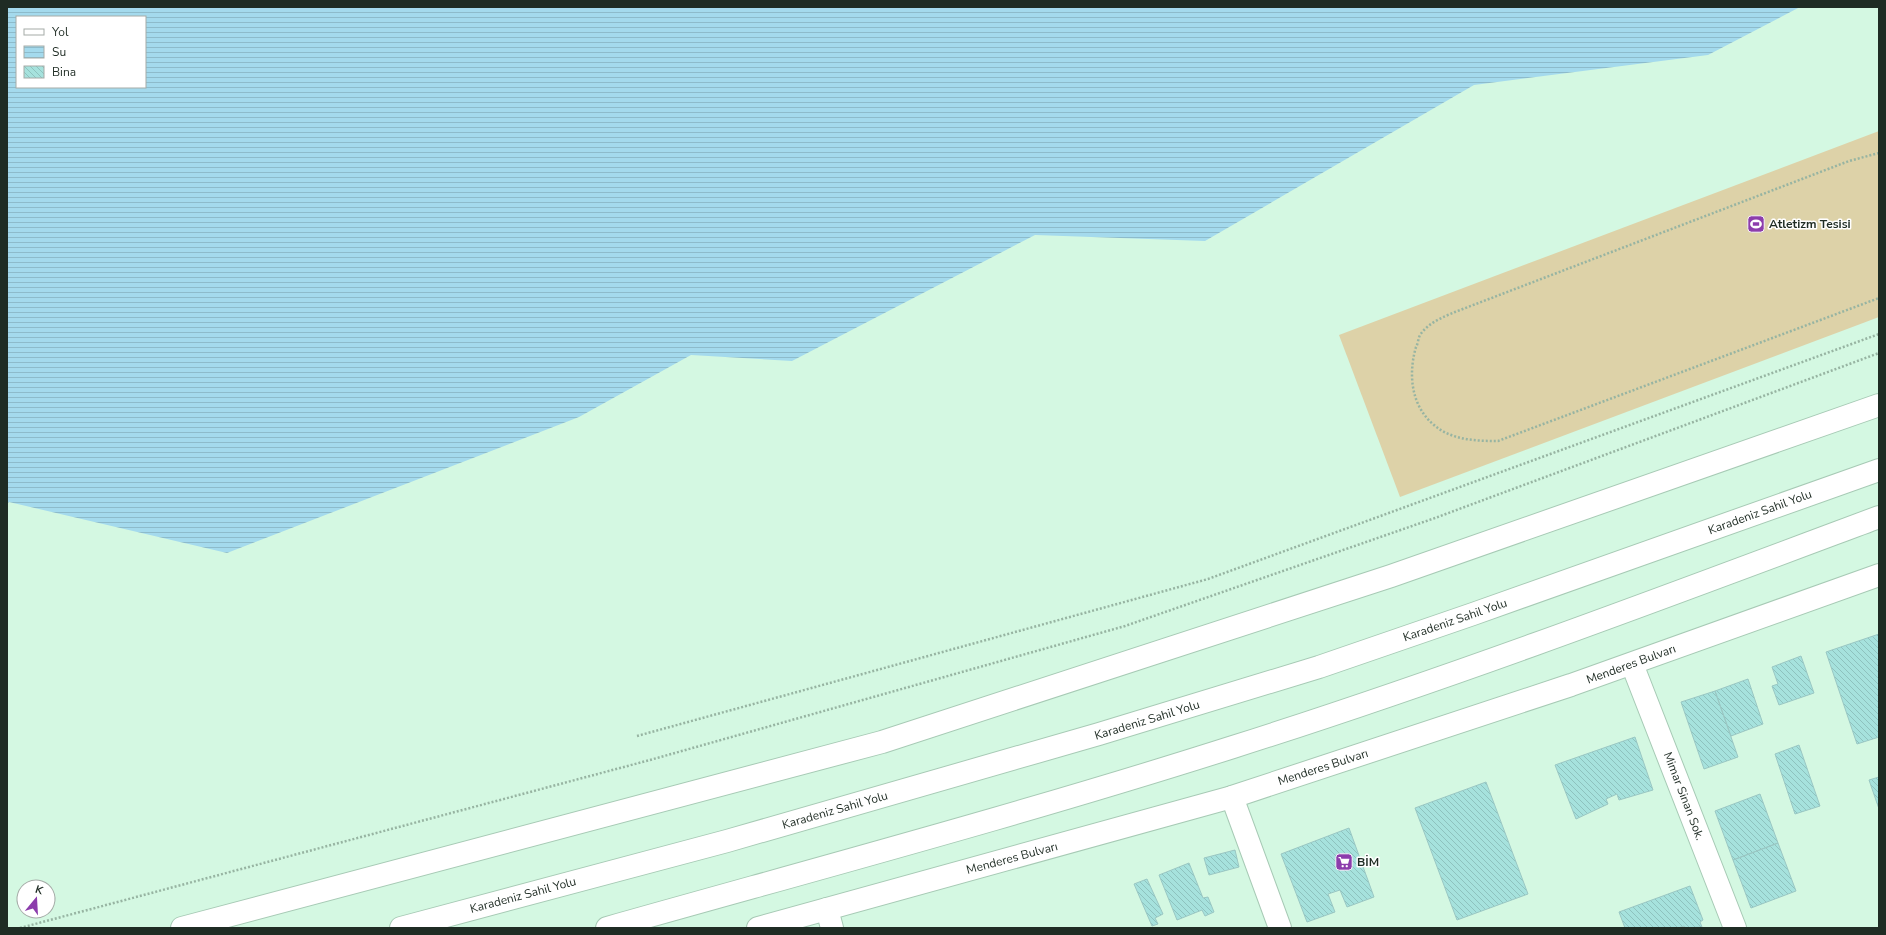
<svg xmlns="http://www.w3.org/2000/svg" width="1886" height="935" font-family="'Nunito Sans',sans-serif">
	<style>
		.pitch { fill: #ddd2a8 }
		.water { fill: url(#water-rules); fill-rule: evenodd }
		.building { fill: url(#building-back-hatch); stroke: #9ac7c3 }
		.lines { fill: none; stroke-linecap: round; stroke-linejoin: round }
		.minor-casing { stroke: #a7cab5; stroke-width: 24 }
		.major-casing { stroke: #a7cab5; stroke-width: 24 }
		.highway-casing { stroke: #a7cab5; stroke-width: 24 }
		.path { stroke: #97b4a2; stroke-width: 2.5; stroke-dasharray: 2 2; stroke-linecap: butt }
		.minor { stroke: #fff; stroke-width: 22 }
		.major { stroke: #fff; stroke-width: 22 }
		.highway { stroke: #fff; stroke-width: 22 }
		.labels { text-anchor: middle; stroke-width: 3; stroke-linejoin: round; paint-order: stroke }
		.poi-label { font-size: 12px; font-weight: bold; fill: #1f2c24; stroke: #fff; text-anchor: start }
		.street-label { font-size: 12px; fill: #1f2c24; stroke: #fff }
	</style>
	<defs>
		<pattern id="water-rules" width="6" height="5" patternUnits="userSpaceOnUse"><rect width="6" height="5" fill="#a4daed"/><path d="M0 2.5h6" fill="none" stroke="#8dbbcb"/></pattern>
		<pattern id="building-back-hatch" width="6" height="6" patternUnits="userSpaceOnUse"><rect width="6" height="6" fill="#a6e2dd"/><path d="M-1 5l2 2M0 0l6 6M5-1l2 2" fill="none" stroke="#8ec2be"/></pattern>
	</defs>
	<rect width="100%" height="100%" fill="#d4f8e2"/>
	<path class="pitch" d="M1879 131V317L1400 497 1339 335Z"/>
	<path class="water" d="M7 7H1800L1708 55 1474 85 1205 241 1035 235 792 361 691 355 579 417 227 553 9 502 7 504ZM17 17H145V87H17Z"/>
	<path class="building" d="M1879 634V737L1857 744 1826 652Z
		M1801 656 1814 693 1779 705 1772 686 1778 684 1772 667Z
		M1748 679 1763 724 1731 736 1715 691Z
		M1715 691 1738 757 1704 769 1681 702Z
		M1635 737 1653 790 1619 800 1617 794 1606 799 1608 804 1576 819 1555 765Z
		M1799 745 1820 806 1795 814 1775 754Z
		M1879 777V809L1869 780Z
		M1486 782 1528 894 1457 920 1415 808Z
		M1760 794 1778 843 1733 860 1715 811Z
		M1349 828 1374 897 1347 907 1340 890 1328 894 1335 912 1307 922 1281 854Z
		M1778 843 1796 891 1751 908 1733 860Z
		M1235 850 1239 867 1209 875 1204 858Z
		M1189 863 1203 898 1208 897 1214 912 1205 916 1202 910 1177 920 1159 875Z
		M1147 879 1163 914 1155 918 1158 924 1152 926 1134 884Z
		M1690 886 1703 920 1700 922 1702 927 1685 928 1684 926 1678 928H1625L1619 912Z"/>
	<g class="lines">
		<defs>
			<path id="minor" d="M1632 664 1735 928
				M1232 797 1280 928
				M827 909 832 928
				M182 928 882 742 1391 576 1879 405"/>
			<path id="major" d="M758 928 1232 797 1571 685 1879 575"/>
			<path id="highway" d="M401 928 727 841 1099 734 1319 667 1473 614 1879 470
				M607 928C816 869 1026 813 1233 747 1451 678 1665 597 1879 517"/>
		</defs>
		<use href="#minor" class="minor-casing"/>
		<use href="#major" class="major-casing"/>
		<use href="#highway" class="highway-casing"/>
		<path class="path" d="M1879 153 1849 161 1455 312C1443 317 1428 323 1420 335 1418 339 1418 344 1416 347 1408 374 1411 406 1434 425 1451 440 1476 441 1498 441L1879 298
			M637 736 1208 579 1879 334
			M20 928 650 760 1125 626 1435 518 1879 353"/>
		<use href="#minor" class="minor"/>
		<use href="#major" class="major"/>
		<use href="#highway" class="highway"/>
	</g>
	<defs>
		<symbol id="stadium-square" viewBox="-11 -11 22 22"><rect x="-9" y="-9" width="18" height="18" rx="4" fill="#8c3dac" stroke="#fff"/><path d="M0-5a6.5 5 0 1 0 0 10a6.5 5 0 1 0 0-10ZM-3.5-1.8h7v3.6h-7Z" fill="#fff"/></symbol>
		<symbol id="supermarket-square" viewBox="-11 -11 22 22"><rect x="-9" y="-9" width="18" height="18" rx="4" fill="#8c3dac" stroke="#fff"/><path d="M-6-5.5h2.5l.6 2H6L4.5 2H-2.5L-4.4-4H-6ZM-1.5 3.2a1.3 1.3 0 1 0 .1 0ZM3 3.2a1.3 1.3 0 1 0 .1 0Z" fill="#fff"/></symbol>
	</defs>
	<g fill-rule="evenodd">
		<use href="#stadium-square" x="1746" y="214" width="20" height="20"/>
		<use href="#supermarket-square" x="1334" y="852" width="20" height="20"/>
	</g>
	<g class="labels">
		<g class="poi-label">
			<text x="1769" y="228">Atletizm Tesisi</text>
			<text x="1357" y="866">BİM</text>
		</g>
		<g class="street-label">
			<text transform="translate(1760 512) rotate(-20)" y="4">Karadeniz Sahil Yolu</text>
			<text transform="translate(1455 620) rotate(-19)" y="4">Karadeniz Sahil Yolu</text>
			<text transform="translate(1631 664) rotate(-20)" y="4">Menderes Bulvarı</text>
			<text transform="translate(1147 720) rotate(-17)" y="4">Karadeniz Sahil Yolu</text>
			<text transform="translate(1323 767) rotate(-18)" y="4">Menderes Bulvarı</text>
			<text transform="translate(1684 796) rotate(69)" y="4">Mimar Sinan Sok.</text>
			<text transform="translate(835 810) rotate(-16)" y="4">Karadeniz Sahil Yolu</text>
			<text transform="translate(1012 858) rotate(-15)" y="4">Menderes Bulvarı</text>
			<text transform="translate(523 895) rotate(-15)" y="4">Karadeniz Sahil Yolu</text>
		</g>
	</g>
	<rect width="1886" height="935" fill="none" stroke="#1f2c24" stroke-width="16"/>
	<rect x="16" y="16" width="130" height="72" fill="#ffffff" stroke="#a5aba7"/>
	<rect x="24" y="29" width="20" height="6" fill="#ffffff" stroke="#a5aba7"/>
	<text x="52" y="36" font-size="12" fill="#1f2c24">Yol</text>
	<rect x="24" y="46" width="20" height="12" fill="url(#water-rules)" stroke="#a5aba7"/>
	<text x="52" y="56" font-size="12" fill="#1f2c24">Su</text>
	<rect x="24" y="66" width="20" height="12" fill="url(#building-back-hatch)" stroke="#a5aba7"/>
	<text x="52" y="76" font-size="12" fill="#1f2c24">Bina</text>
	<g transform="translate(36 899) rotate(18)"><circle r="19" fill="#ffffff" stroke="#a5aba7"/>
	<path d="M0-3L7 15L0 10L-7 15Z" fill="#8c3dac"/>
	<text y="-6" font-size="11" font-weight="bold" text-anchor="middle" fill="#1f2c24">K</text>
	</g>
</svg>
